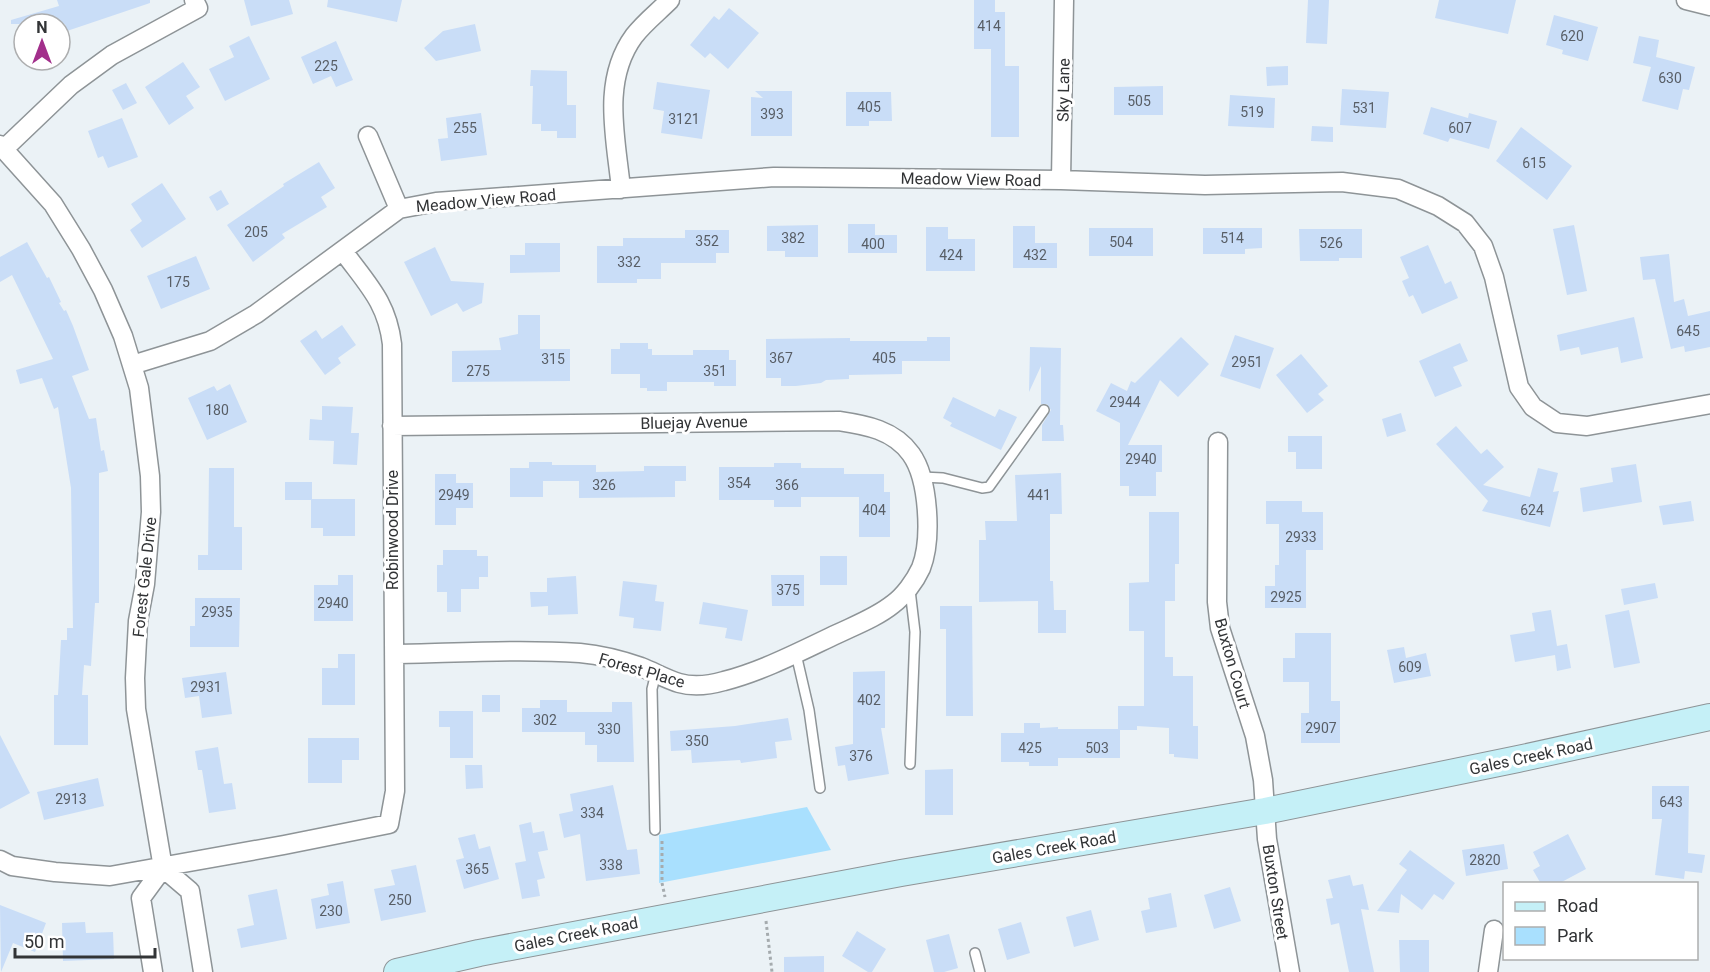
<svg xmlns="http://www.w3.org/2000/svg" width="1710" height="972" font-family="Roboto,sans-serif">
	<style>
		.green { fill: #a9e0fe }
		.building { fill: #c9ddf7 }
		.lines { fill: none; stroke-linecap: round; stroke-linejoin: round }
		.service-casing { stroke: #8e9497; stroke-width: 12 }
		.minor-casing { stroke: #8e9497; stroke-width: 21 }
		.secondary-casing { stroke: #8e9497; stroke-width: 28 }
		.path { stroke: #a5abae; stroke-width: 3; stroke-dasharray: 3 3; stroke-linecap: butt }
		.service { stroke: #fff; stroke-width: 9 }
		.minor { stroke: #fff; stroke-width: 18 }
		.secondary { stroke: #c5f0f7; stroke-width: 26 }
		.labels { text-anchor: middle; stroke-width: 6; stroke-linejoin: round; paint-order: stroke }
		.number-label { font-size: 14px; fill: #585e66 }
		.street-label { font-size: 16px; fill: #323436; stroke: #fff }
	</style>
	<rect width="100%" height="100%" fill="#ebf2f6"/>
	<path class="green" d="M807 807 831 850 659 883V835Z"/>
	<path class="building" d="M57 0H150V3L67 31 65 24H11V20L59 6Z
		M244 0H289L293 14 251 26Z
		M328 0H402L397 22 327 7Z
		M974 0H995V12H1005V66H1019V137H991V49H974Z
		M1308 0H1329L1327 44 1306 43Z
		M1439 0H1516L1508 34 1435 18Z
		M729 8 759 33 728 69 710 53 705 58 690 45 714 16 719 20Z
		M1554 15 1598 27 1588 61 1562 54 1563 50 1546 45Z
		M475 24 481 51 436 61 424 48 443 31Z
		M249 36 270 79 225 101 209 69 234 57 229 46Z
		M1639 36 1659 40 1656 57 1695 67 1689 90 1683 89 1678 110 1642 101 1651 67 1633 63Z
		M336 41 353 80 336 87 331 76 313 84 301 57Z
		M183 62 200 87 186 96 194 108 169 125 145 87Z
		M1288 66V85L1267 86 1266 67Z
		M531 70 567 71V105H576V138H557V131H541V124H532L533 86H530Z
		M657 82 710 90 702 139 661 133 664 111 653 109Z
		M126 83 137 103 123 110 112 90Z
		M1163 86V115H1114V87Z
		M1342 89 1389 92 1386 128 1340 125Z
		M755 91H792V136H751V97L763 98Z
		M846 92H891L892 121H869V126H846Z
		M1230 95 1275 98 1274 128 1228 126Z
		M1431 107 1468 118 1469 113 1497 121 1489 149 1450 138 1448 142 1423 134Z
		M481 113 487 155 441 161 438 139 448 138 446 118Z
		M122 118 138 157 108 168 103 156 98 158 88 131Z
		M1312 126 1333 127V142L1311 141Z
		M1521 127 1572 166 1547 200 1496 161Z
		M319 162 335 188 321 197 327 207 282 234 285 238 253 262 227 225 284 186 283 184Z
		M162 183 186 219 142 248 130 230 142 221 131 204Z
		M221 190 229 204 217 211 209 197Z
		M848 224H875V235H897V253H848Z
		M818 225V257H785V251H767V226Z
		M1574 225 1587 291 1567 295 1553 229Z
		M1013 226H1035V243H1057V268H1013Z
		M926 227H948V239H975V271H926Z
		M1089 228H1153V256H1089Z
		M1203 228H1262V248L1245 249V254H1203Z
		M1299 229H1362V258H1339V261H1300Z
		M685 230H729V253H716V263H661V279H637V283H597V246H623V238H685Z
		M27 242 47 278 49 277 61 302 59 303 64 311 66 310 73 326 89 370 72 376 89 419 96 418 101 451 104 450 108 471 99 473V603H95L91 666 84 665 82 695H88V745H54V695H58L61 640H67V628H73L71 488 58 407 54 409 42 378 20 384 16 370 53 359 12 275 0 282V257Z
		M525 243H560V272L510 273V255H525Z
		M1428 245 1445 284 1451 281 1458 298 1422 314 1413 295 1409 297 1402 281 1409 278 1400 257Z
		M435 247 451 281 484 283 482 303 463 312 457 303 431 316 404 262Z
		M1669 254 1674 302 1684 299 1688 316 1710 311V347L1685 352 1684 346 1671 349 1655 279 1643 280 1640 257Z
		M196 256 210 289 161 309 147 276Z
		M518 315H540V349H570V381L452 382V351L501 350 499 338 518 334Z
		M1634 317 1643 358 1621 363 1618 347 1581 355 1579 347 1560 351 1557 335Z
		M342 325 356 345 338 358 341 363 325 375 300 341 316 330 322 339Z
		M1235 335 1274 348 1260 389 1220 376Z
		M927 337H950V361H902V374L849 375V379L826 380 821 383 796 386H781V378H766V339L850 338V341H927Z
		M1181 337 1209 364 1178 397 1160 380 1128 445H1162V472H1156V496H1129V486H1120V423L1096 411 1111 383 1127 391 1131 381 1135 383Z
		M620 343H648V349H652V355H693V350H729V360H736V386H714V382H667V391H647V388H640V374H611V349H620Z
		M1460 343 1468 361 1453 367 1462 386 1435 397 1419 361Z
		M1030 347 1061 348 1060 425H1063L1064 441H1042V425L1051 410 1047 404H1041V366L1029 392Z
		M1301 354 1328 386 1318 394 1324 400 1307 413 1276 375Z
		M230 384 247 422 207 440 188 398 214 386 217 391Z
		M953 397 995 417 999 409 1017 417 1001 450 950 426 952 423 943 418Z
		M322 406 353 407 351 433H359L357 465 333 464 334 441 309 440 310 419 322 420Z
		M1401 413 1406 431 1387 437 1382 419Z
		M1456 426 1481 454 1487 449 1504 467 1483 485 1530 497 1538 468 1558 473 1553 492 1559 491 1550 527 1482 511 1488 501 1436 444Z
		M1288 436H1322V469H1296V452H1288Z
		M529 462H552V465H596V472L644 471V466H686V481H675V497L579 498V481H543V497H510V468H529Z
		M774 463H801V468H844V474H884V492H890V537H859V497H801V507H774V500H719V467H774Z
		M1636 464 1642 502 1583 512 1580 488 1613 482 1611 468Z
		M209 468H234V527H242V570H198V555H208Z
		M1061 473 1062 514H1050V581H1053L1054 610H1066V633H1038V601L979 602V540H986L985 521H1017L1015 475Z
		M435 474H456V483H473V508H456V525H435Z
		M285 482H312V499H355V536H323V528H311V500H285Z
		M1266 501H1302V512H1323V550H1306V608H1265V586H1275V565H1279V524H1266Z
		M1691 501 1694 521 1663 525 1659 506Z
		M1149 512H1179V564H1175V601H1165V657H1173V676H1193V726H1198V759L1174 757V754H1169V728L1137 726V730H1120V758H1058V766H1029V762H1001V733H1024V723H1040V728L1058 727V729H1118V706H1144V631H1129V583L1149 582Z
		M443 550H477V556H488V577H479V589H461V612H447V592H437V565H443Z
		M820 556H847V585H820Z
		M338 575H353V621H314V585H338Z
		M771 575H804V606H772Z
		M576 576 578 614 548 615V606L531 607 530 592H547V578Z
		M623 581 657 585 655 601 664 602 661 631 633 628 634 618 619 616Z
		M1655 583 1658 598 1624 605 1621 589Z
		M195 598H240L239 647H190V626H195Z
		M703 602 748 610 742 641 725 638 727 628 699 624Z
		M940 606H972L973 716H946V629H940Z
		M1551 610 1557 646 1567 644 1571 668 1557 671 1555 655 1515 662 1510 635 1535 631 1532 613Z
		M1629 610 1640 663 1614 668 1605 615Z
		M1295 633H1331V701H1340V743H1301V713H1309V682H1283V658H1295Z
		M1404 647 1406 658 1426 653 1431 676 1394 683 1387 650Z
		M338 654H355V705H322V668H338Z
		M885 671V728H881L889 774 848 781 845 765 838 766 835 747 853 744V672Z
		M226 672 232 714 202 718 199 696 185 698 182 678Z
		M482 695H500V712H482Z
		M540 700H567V712H612V702H632L634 762H597V745H585V732H522V708H540Z
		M439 711H473V758H450V727H439Z
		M788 718 792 740 775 742 777 758 741 763 740 760 692 763 691 750 671 751 670 731 735 726Z
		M0 735 30 793 0 809Z
		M308 738H359V760H342V783H308Z
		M218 747 224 784 232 783 236 809 209 813 202 770H198L195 751Z
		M465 765H482L483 788 466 789Z
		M953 769V815H925V770Z
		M98 778 104 806 44 820 37 792Z
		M613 785 627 850 637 849 640 874 586 881 580 834 564 838 559 814 573 811 570 794Z
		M1652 786H1689L1688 853 1705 855 1702 873 1685 871 1684 879 1655 875 1662 819H1652Z
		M531 822 533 833 544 831 548 850 538 852 545 878 537 880 540 896 522 899 515 863 526 861 519 825Z
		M475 834 479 849 490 846 499 879 464 889 456 860 464 858 458 838Z
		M1568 834 1586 869 1558 884H1541L1533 870 1540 866 1533 852Z
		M1504 844 1508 869 1466 876 1462 850Z
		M1410 850 1455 883 1443 900 1434 894 1422 910 1401 894 1399 913 1377 911 1407 870 1399 864Z
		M416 865 426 912 381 921 374 889 395 885 391 870Z
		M1350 875 1353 886 1363 884 1369 910 1361 909 1374 972H1349L1339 923 1331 925 1326 899 1333 898 1328 880Z
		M343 881 350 923 316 929 311 899 329 895 327 884Z
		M1230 887 1241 921 1214 929 1204 895Z
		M277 889 287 939 241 948 237 929 254 925 248 895Z
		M1171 893 1177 927 1146 933 1141 911 1150 909 1148 898Z
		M0 905 46 923 35 952 13 943 1 972Z
		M1091 910 1099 940 1074 947 1066 917Z
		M85 922 86 933 113 932 114 959 63 961 62 923Z
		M1021 922 1030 953 1007 960 998 929Z
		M857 931 886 949 872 972H868L842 956Z
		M949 934 958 968 944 972H934L926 940Z
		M1399 940H1429V972H1400Z
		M824 956V972H784V957Z"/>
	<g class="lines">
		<defs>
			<path id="service" d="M922 477 943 478 982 488 989 487 1044 410
				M796 654 809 710 820 788
				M910 764 915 632 910 590
				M655 830 652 689 656 673
				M975 953 980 972"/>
			<path id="minor" d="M1686 0 1710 6
				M368 136 399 209
				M0 145 53 204 81 249 103 290 123 336 139 388 150 476 151 512 145 584 138 621 135 678 136 709 163 868 190 891 203 972
				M4 149 71 85 112 55 198 8 194 0
				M1061 180 1064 0
				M621 189C616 138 601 81 634 36 644 23 658 12 670 0
				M132 365 210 341 256 314 399 209 436 202 774 177 1061 180 1205 185 1342 182 1398 189 1438 206 1465 223 1483 246 1494 277 1519 387 1533 407 1557 423 1587 426 1710 404
				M392 426 839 421C866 425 894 430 911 454 929 479 932 540 921 568 915 581 904 596 893 604 877 617 856 625 837 634 801 651 763 671 724 681 710 685 693 687 679 683 666 679 654 672 641 667 621 660 601 655 580 653 519 649 455 653 394 654
				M1218 442 1217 602 1220 628 1255 736 1263 780 1267 839 1290 972
				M0 860 12 866 55 872 110 876 284 845 389 824 395 791 392 344C387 302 367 284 343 251
				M153 972 141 898 163 868
				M1488 972 1494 930"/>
			<path id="secondary" d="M397 972 479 953 901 873 1265 811 1518 759 1710 717"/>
		</defs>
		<use href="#service" class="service-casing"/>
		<use href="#minor" class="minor-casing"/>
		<use href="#secondary" class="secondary-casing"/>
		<path class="path" d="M662 841V883L665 897
			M766 921 772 972"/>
		<use href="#service" class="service"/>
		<use href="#minor" class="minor"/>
		<use href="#secondary" class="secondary"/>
	</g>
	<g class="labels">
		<g class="number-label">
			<text x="989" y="31">414</text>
			<text x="1572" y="41">620</text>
			<text x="326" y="71">225</text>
			<text x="1670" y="83">630</text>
			<text x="1139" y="106">505</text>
			<text x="869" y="112">405</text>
			<text x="1364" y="113">531</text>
			<text x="1252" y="117">519</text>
			<text x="772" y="119">393</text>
			<text x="684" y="124">3121</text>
			<text x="465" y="133">255</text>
			<text x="1460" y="133">607</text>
			<text x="1534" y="168">615</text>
			<text x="256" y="237">205</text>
			<text x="793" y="243">382</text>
			<text x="1232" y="243">514</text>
			<text x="707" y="246">352</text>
			<text x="1121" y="247">504</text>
			<text x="1331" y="248">526</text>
			<text x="873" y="249">400</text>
			<text x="951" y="260">424</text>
			<text x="1035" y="260">432</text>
			<text x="629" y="267">332</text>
			<text x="178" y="287">175</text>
			<text x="1688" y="336">645</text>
			<text x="781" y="363">367</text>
			<text x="884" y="363">405</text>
			<text x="553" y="364">315</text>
			<text x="1247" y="367">2951</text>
			<text x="478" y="376">275</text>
			<text x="715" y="376">351</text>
			<text x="1125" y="407">2944</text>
			<text x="217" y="415">180</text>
			<text x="1141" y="464">2940</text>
			<text x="739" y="488">354</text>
			<text x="604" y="490">326</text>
			<text x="787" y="490">366</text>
			<text x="454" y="500">2949</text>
			<text x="1039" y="500">441</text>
			<text x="874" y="515">404</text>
			<text x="1532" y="515">624</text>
			<text x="1301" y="542">2933</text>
			<text x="788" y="595">375</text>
			<text x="1286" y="602">2925</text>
			<text x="333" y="608">2940</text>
			<text x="217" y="617">2935</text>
			<text x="1410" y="672">609</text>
			<text x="206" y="692">2931</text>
			<text x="869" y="705">402</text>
			<text x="545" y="725">302</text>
			<text x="1321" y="733">2907</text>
			<text x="609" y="734">330</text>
			<text x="697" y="746">350</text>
			<text x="1030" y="753">425</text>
			<text x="1097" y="753">503</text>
			<text x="861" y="761">376</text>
			<text x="71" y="804">2913</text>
			<text x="1671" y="807">643</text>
			<text x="592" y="818">334</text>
			<text x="1485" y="865">2820</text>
			<text x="611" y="870">338</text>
			<text x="477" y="874">365</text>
			<text x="400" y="905">250</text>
			<text x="331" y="916">230</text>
		</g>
		<g class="street-label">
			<text transform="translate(1063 90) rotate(-89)" y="6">Sky Lane</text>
			<text transform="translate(971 179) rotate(1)" y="6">Meadow View Road</text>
			<text transform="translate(486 200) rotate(-5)" y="6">Meadow View Road</text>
			<text transform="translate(694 422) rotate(-1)" y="6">Bluejay Avenue</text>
			<text transform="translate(392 530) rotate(-90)" y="6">Robinwood Drive</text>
			<text transform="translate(144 577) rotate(-84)" y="6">Forest Gale Drive</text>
			<text transform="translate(1233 663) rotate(74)" y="6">Buxton Court</text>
			<text transform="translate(642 670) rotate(16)" y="6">Forest Place</text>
			<text transform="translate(1531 756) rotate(-12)" y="6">Gales Creek Road</text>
			<text transform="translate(1054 847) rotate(-10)" y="6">Gales Creek Road</text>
			<text transform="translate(1276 892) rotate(81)" y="6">Buxton Street</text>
			<text transform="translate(576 934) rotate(-11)" y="6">Gales Creek Road</text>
		</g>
	</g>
	<rect x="1503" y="882" width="195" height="78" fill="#ffffff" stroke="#adaeaf" stroke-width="1.5"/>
	<rect x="1515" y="902" width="30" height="9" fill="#c5f0f7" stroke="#adaeaf" stroke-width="1.5"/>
	<text x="1557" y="912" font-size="18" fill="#323436">Road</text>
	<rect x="1515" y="927" width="30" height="18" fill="#a9e0fe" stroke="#adaeaf" stroke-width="1.5"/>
	<text x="1557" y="942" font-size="18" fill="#323436">Park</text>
	<g transform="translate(42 42)"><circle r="28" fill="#ffffff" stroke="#adaeaf" stroke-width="1.5"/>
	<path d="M0-4.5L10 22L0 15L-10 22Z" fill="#a22f8b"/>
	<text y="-9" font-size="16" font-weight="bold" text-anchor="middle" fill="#323436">N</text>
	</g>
	<path d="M15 948v9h140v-9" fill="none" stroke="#323436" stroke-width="3"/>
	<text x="24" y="948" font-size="18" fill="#323436" stroke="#ffffff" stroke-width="4.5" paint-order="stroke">50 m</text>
</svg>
